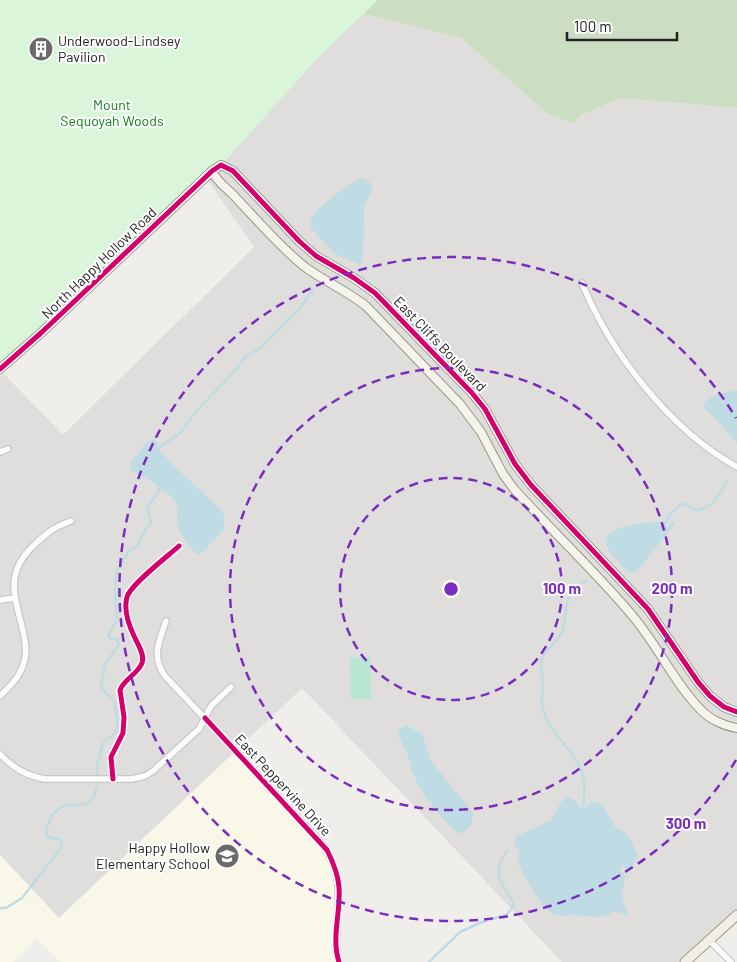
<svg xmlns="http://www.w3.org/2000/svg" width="737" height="962" font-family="Barlow,sans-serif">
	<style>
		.residential { fill: #dfdedc }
		.education { fill: #f8f7e8 }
		.forest { fill: #cbdec1 }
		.park { fill: #daf5da }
		.pitch { fill: #b7e6d2 }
		.water { fill: #bfdbe3 }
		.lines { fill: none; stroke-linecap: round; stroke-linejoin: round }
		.stream { stroke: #bfdbe3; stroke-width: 2.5 }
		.street-casing { stroke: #c9c8c7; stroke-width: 8 }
		.secondary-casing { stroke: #999a82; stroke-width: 10 }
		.primary-casing { stroke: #a79c86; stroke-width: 11 }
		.street { stroke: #fdfcfc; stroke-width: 5.5 }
		.secondary { stroke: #f4f4ed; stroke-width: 8 }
		.primary { stroke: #f3ede7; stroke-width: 9 }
		.cycleway-casing { stroke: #fff; stroke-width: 8 }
		.cycleway { stroke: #d6006c; stroke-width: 5 }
		.ring { fill: none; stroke: #7b2cbf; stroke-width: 2.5; stroke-dasharray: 9 6 }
		.labels { text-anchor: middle; stroke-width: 4; stroke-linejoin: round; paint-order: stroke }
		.poi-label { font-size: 14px; fill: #222; stroke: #fff; text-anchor: start }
		.park-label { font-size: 14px; fill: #0c8416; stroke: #fff }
		.street-label { font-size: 14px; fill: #222; stroke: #fff }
		.centre { fill: #7b2cbf; stroke: #fff; stroke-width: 2.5 }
		.ring-label { font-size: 15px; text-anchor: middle; font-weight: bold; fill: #7b2cbf; stroke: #fff; stroke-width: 4; stroke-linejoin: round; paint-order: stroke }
	</style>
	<rect width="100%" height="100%" fill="#f0eeeb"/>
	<path class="residential" d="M364 14 461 38 548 114 574 124 579 116 621 98 737 108V915L685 962H562L302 688 59 918 0 855V370L63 435 254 247 206 178 237 148 318 58Z"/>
	<path class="education" d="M236 751 319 840 337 875 336 933 339 962H60L37 939 13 962H0V855L59 918Z"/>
	<path class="forest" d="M0 0H737V108L621 98 579 116 575 124 548 114 461 38 364 14 318 58 237 148Z"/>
	<path class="park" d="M0 0H378L318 58 221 165 0 369Z"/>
	<path class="pitch" d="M370 657 371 699H351L350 658Z"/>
	<path class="water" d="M362 178C367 180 371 182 373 188L364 207 363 257 360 265 334 253 311 228C311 227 311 222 311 220 315 209 350 182 362 178Z
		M737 390V444L717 420 703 407C706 395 726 393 737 390Z
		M153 439 157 441 158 449 174 466 223 512 225 529 206 549 198 555C193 551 191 548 187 543 175 527 177 523 178 504L171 496 153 482 130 470V464L147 442Z
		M673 521H676L670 530 637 571 633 573C625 571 621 564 615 558 594 534 616 528 638 524 644 524 652 521 657 522 661 522 664 526 668 527Z
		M406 725 422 734 431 761 470 809C476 821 472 828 460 834 443 821 423 796 414 776 410 769 410 761 407 754 404 745 397 738 399 729Z
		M568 797 575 800 581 809H584L592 801 602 804 615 827 626 833 631 840 638 856 629 872 623 866 620 870 625 876 622 895 623 902 628 914 626 917 624 914 614 911C602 920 590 916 577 915 570 914 564 917 557 915 541 911 527 879 519 865L518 859 520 852 514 843 517 836 550 821 561 802Z"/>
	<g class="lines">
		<path class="stream" d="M156 450 180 433 200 407 235 371 245 357 260 348 299 309 313 290
			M663 527 670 515 682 503C687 505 691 509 696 510 711 511 721 492 727 481
			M97 774V765L103 743 115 733 118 725 114 701 102 689 101 686 105 665 119 644 117 639H111L108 635 117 620 115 589 117 570 129 551 138 545 145 530 151 523 147 508 158 492 160 487 158 485
			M583 810C584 800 586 783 582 772 573 747 544 730 542 703 541 696 544 690 543 683 543 676 540 668 541 661 544 649 560 642 563 629 568 607 562 593 586 581
			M0 908H6L22 898 60 849 62 844 61 840 48 837C45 831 46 827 49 821 63 795 81 810 90 802 94 799 95 792 97 787
			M429 962 460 932 482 922 506 915 513 907V902C502 881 490 874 507 851"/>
		<defs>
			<path id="street" d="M582 283C610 352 670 430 737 467
				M0 452 8 449
				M0 600 15 598
				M166 621C159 642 151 656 165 676L319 840C341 868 340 890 337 924 336 937 335 949 339 962
				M0 696C12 684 22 675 25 658 27 649 25 640 23 631 15 597 4 574 33 546 48 532 52 528 71 521
				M0 754C13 768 25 775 44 779H132L145 776 153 771 199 729 211 706 231 687
				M709 940 731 962"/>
			<path id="secondary" d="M212 171C217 183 229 189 237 199 259 222 280 247 305 267 324 281 347 291 366 306L460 404 481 432 503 474 514 489C552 531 594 570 631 614 657 644 673 681 700 709 709 719 724 726 737 728
				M0 369 42 332 212 171 221 165 233 171 299 241 316 256 354 278 375 293 472 393 485 409 515 464 531 485 648 609 698 682 710 696 724 707 737 712"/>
			<path id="primary" d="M685 962 737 915"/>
		</defs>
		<use href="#street" class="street-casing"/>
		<use href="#secondary" class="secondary-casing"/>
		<use href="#primary" class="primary-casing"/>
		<use href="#street" class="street"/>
		<use href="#secondary" class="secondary"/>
		<use href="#primary" class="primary"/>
		<defs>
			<path id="cycleway" d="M0 369 42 332 212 171 221 165 233 171 299 241 316 256 354 278 375 293 472 393 485 409 515 464 531 485 648 609 698 682 710 696 724 707 737 712
				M205 718 327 850C333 862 338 874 339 887 341 912 331 937 339 962
				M113 779 111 757 123 733 124 717 120 690C124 679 138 674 142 663 145 655 138 645 135 638 129 626 123 611 127 597 130 585 168 556 179 546"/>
		</defs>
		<use href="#cycleway" class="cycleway-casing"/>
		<use href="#cycleway" class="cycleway"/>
	</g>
	<g class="ring">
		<circle cx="451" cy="589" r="111"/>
		<circle cx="451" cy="589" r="221"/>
		<path d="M736 760A332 332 0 1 1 736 418"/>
	</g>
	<defs>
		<symbol id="building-disc" viewBox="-11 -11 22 22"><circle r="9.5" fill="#6a6968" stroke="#fff"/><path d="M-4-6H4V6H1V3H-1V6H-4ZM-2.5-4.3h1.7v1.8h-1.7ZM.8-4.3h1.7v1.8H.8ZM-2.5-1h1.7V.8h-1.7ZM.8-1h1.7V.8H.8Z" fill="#fff"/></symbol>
		<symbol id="school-disc" viewBox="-11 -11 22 22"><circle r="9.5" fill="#6a6968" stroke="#fff"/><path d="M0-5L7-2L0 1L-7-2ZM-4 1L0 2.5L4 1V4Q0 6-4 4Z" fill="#fff"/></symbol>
	</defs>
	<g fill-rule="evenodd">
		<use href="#building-disc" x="27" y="35" width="28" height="28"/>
		<use href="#school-disc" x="213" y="842" width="28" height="28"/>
	</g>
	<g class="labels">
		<g class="poi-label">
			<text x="58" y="46">Underwood-Lindsey<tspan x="58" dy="16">Pavilion</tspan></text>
			<text x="210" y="853" text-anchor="end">Happy Hollow<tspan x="210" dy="16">Elementary School</tspan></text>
		</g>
		<g class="park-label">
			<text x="112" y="110">Mount<tspan x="112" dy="16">Sequoyah Woods</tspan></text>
		</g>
		<g class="street-label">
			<text transform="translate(99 263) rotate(-44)" y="5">North Happy Hollow Road</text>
			<text transform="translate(440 344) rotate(46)" y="5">East Cliffs Boulevard</text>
			<text transform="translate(283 785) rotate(47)" y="5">East Peppervine Drive</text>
		</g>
	</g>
	<circle cx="451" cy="589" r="8" class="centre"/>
	<g class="ring-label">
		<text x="562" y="594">100 m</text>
		<text x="672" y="594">200 m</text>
		<text x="686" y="829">300 m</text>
	</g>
	<path d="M567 32v8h110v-8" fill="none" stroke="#222222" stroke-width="2.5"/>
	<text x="574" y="32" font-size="15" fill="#222222" stroke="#ffffff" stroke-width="4" paint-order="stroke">100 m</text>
</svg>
